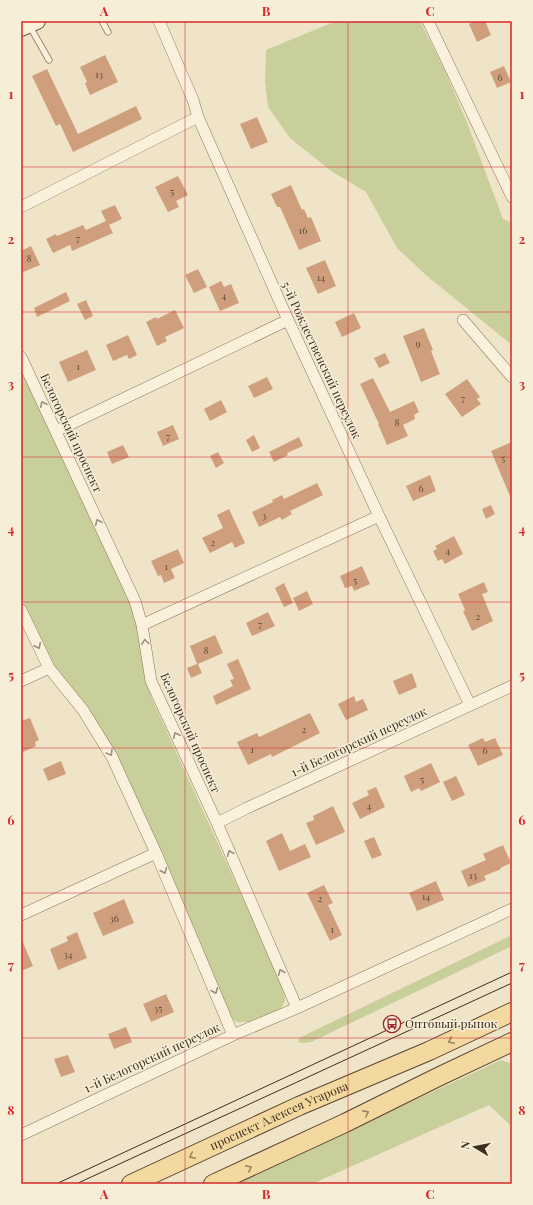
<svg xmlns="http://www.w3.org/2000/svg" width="533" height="1205" font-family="'Playfair Display',serif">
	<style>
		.green { fill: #c9cf9b }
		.building { fill: #cf9f7d }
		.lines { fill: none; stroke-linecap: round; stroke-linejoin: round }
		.lane-casing { stroke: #8d765c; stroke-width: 7 }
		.street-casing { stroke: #8d765c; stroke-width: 12 }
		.secondary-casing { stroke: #6f573f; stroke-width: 18 }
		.primary-casing { stroke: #5b4430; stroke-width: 20 }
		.lane { stroke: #faf1dc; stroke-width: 5.5 }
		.street { stroke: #faf1dc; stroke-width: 11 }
		.secondary { stroke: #faf1dc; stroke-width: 16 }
		.primary { stroke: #f3d9a0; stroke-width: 18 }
		.tram { stroke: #3d2e20; stroke-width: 1 }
		.oneway { stroke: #9c907e }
		.oneway2 { stroke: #988460 }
		.grid { fill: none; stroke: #d62828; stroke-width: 1; stroke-opacity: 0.55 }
		.labels { text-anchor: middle; stroke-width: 3; stroke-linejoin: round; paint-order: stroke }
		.number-label { font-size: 10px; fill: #624a37 }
		.street-label { font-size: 12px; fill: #3d2e20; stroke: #f7eed8 }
		.poi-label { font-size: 12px; fill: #3d2e20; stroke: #f7eed8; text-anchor: start }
		.neatline { fill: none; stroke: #d62828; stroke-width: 1.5 }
		.grid-label { font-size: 13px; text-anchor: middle; font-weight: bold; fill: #d62828 }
	</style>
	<rect width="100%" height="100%" fill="#f0e4c8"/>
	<path class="green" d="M336 21H420L444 69 466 120 503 219 512 223V345L427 276 397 248 366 192 331 171 290 138 268 107 265 82 266 50Z
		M21 368 134 609 141 634 142 658 145 676 152 699 285 991V1001L280 1010 249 1022H236L229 1015 110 745 51 663 21 598Z
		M512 935V946L311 1042 304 1043 298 1042 299 1038Z
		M501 1060 512 1064V1127L489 1105 312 1184H233Z"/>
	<path class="building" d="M476 21H485L491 35 477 42 469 24Z
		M105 55 118 82 90 95 85 83 87 82 80 67Z
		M504 66 511 82 497 88 490 72Z
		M47 69 78 134 136 106 142 119 73 152 60 124 56 126 32 76Z
		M257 117 268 142 251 149 240 124Z
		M178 176 188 195 176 201 179 207 168 212 155 187Z
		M291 185 302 210 304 209 308 218 311 217 321 241 299 250 280 207H277L271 194Z
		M115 205 122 219 109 225 113 233 72 251 70 245 53 253 46 239 56 234 57 236 83 225 86 230 106 221 101 211Z
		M31 246 40 265 21 273V251Z
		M325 260 336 286 318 294 306 268Z
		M198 269 207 287 194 293 185 275Z
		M221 281 224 287 231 284 239 303 220 311 209 287Z
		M66 292 70 301 37 317 34 308Z
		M86 300 93 316 85 320 77 304Z
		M175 310 184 328 165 337 167 341 157 346 146 322 156 317 157 319Z
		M354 313 361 328 342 337 335 322Z
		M424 328 433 350 431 351 440 374 421 382 403 336Z
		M128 335 137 355 129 359 127 355 113 361 106 345Z
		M87 350 96 370 68 382 59 362Z
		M385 353 390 363 379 368 374 358Z
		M267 377 273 389 254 398 248 386Z
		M373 378 390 412 414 401 419 412 414 415 415 419 403 425 408 436 387 445 378 424H379L360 384Z
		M467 379 480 397 477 399 481 404 462 417 445 394Z
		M221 400 227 412 210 421 204 409Z
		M173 425 179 439 163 446 157 432Z
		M254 435 260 448 252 452 246 440Z
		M299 437 303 446 287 453 288 455 274 462 269 452Z
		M512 442V501L491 451Z
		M123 445 129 457 112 464 107 452Z
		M218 452 224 463 216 468 210 456Z
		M430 475 436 491 413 501 406 486Z
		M317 483 323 495 290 511 292 514 282 520 280 517 259 527 252 512 273 502 272 500 282 495 284 499Z
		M491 505 495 514 486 519 482 509Z
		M229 509 245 543 235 548 232 542 210 553 202 538 223 528 217 515Z
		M454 536 463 554 445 564 442 559 438 561 433 551 437 549 435 546Z
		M178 549 184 563 171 569 175 578 164 583 161 575 158 576 151 561Z
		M362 566 370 584 354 591 352 586 345 588 340 576Z
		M484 582 488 592 482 594 493 621 472 631 463 611 465 610 458 594Z
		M284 583 293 603 284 607 275 588Z
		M307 591 313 604 299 611 293 598Z
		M268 612 275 626 252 636 246 623Z
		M215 635 223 653 198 664 202 673 191 678 187 668 197 664 190 646Z
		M238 659 251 689 216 705 213 696 233 686 230 680 234 679 227 664Z
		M412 673 417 687 399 695 393 681Z
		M354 696 356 702 363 699 368 710 346 720 338 704Z
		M310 713 320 733 272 757 271 754 248 765 237 742 257 733 259 737Z
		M30 718 39 740 35 742 36 746 21 753V721Z
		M483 738 485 742 495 738 503 755 478 766 468 745Z
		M61 761 66 774 48 781 43 769Z
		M431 763 440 782 421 791 419 788 411 792 404 776Z
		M456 776 465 795 452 801 443 782Z
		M376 787 385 807 360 819 352 803 369 795 367 791Z
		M333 806 345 832 316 845 306 823 314 820 313 816Z
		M282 833 290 851 305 844 311 857 279 871 266 841Z
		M374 837 382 855 372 859 364 841Z
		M503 845 511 863 500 868 501 869 484 876 486 880 468 887 461 871 486 860 483 854Z
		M436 881 444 900 417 911 409 893Z
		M324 885 333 903 328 905 342 935 330 941 307 893Z
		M124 899 134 923 103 936 93 913Z
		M77 932 87 958 58 970 50 949 68 941 66 937Z
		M21 938 33 966 21 971Z
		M166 994 174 1012 151 1022 143 1004Z
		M126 1027 132 1042 114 1049 108 1034Z
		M68 1055 75 1072 61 1077 54 1059Z"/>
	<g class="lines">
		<defs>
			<path id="lane" d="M102 21 108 32
				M29 25 49 60"/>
			<path id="street" d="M159 21 193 100 198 117 288 320 379 516 470 705
				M428 21 512 197
				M21 207 198 117
				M463 320 512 377
				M21 357 135 601 142 625 151 681 217 823 297 1008
				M56 431 288 320
				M21 610 49 668 83 710 112 757 156 853 233 1035
				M142 625 379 516
				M21 681 49 668
				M217 823 247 808 512 686
				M21 915 156 853
				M21 1135 233 1035 297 1008 512 909"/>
			<path id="secondary" d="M21 28 37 21"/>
			<g id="primary">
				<path id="s1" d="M131 1184 299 1106 429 1051 512 1012"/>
				<path d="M213 1184 345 1123 440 1076 512 1042"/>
			</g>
		</defs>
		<use href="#lane" class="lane-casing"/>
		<use href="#street" class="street-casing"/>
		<use href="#secondary" class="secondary-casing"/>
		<use href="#primary" class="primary-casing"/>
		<use href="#lane" class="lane"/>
		<use href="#street" class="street"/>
		<use href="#secondary" class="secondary"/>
		<use href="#primary" class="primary"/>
		<path class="tram" d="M56 1184 512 972
			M76 1184 512 983"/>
	</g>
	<defs><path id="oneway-chevron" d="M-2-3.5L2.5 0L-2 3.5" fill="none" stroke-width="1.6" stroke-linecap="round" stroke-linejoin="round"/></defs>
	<g class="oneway">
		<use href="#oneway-chevron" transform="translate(43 404) rotate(-115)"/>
		<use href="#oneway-chevron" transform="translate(98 522) rotate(-115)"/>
		<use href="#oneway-chevron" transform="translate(145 642) rotate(-98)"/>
		<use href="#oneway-chevron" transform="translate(38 646) rotate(65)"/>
		<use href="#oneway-chevron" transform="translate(176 735) rotate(-115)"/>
		<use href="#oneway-chevron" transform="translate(110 753) rotate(59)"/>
		<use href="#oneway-chevron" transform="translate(230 853) rotate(-113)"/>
		<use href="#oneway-chevron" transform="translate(164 871) rotate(67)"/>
		<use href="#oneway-chevron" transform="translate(281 972) rotate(-113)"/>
		<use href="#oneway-chevron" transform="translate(215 991) rotate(67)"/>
	</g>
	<g class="oneway2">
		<use href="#oneway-chevron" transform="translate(451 1041) rotate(155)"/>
		<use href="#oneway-chevron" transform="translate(366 1113) rotate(-27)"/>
		<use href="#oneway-chevron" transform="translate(192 1156) rotate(155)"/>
		<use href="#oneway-chevron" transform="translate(249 1168) rotate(-25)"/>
	</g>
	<path class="grid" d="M185 21V1184M348 21V1184M21 167H512M21 312H512M21 457H512M21 602H512M21 748H512M21 893H512M21 1038H512"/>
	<defs>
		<symbol id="bus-ring" viewBox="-11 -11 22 22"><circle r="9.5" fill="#f7eed8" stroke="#9e2a2b" stroke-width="1.5"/><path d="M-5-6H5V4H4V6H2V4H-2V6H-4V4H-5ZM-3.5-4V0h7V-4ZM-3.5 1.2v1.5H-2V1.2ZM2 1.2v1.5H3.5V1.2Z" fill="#9e2a2b"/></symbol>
	</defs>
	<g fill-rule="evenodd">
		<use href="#bus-ring" x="382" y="1014" width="20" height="20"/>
	</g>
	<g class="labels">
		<g class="number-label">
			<text x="99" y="78">13</text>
			<text x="500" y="81">6</text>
			<text x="172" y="195">5</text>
			<text x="303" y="234">16</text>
			<text x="78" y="242">7</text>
			<text x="29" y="262">8</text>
			<text x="321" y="281">14</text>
			<text x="224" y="299">4</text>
			<text x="418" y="347">9</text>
			<text x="78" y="370">1</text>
			<text x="463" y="402">7</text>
			<text x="397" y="426">8</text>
			<text x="168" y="440">7</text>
			<text x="503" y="462">5</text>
			<text x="421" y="492">6</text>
			<text x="264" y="519">3</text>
			<text x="213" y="546">2</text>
			<text x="448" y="554">4</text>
			<text x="166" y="570">1</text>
			<text x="355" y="584">5</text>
			<text x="478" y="620">2</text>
			<text x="260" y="628">7</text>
			<text x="206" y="654">8</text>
			<text x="304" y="733">2</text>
			<text x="252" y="753">1</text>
			<text x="485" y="754">6</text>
			<text x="422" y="783">5</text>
			<text x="369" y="809">4</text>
			<text x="473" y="879">13</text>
			<text x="426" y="900">14</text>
			<text x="320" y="902">2</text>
			<text x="114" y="922">36</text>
			<text x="332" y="933">1</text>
			<text x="68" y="958">34</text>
			<text x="158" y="1012">35</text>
		</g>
		<g class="street-label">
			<text transform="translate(321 360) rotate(65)" y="4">5-й Рождественский переулок</text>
			<text transform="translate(71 433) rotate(65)" y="4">Белогорский проспект</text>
			<text transform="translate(190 733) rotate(66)" y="4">Белогорский проспект</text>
			<text transform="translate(359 742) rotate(-25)" y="4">1-й Белогорский переулок</text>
			<text transform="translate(152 1058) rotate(-25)" y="4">1-й Белогорский переулок</text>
			<text dy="4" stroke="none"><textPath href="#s1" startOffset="163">проспект Алексея Угарова</textPath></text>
		</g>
		<g class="poi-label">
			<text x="405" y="1028">Оптовый рынок</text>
		</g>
	</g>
	<rect width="533" height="1205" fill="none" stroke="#f7eed8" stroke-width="44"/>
	<g transform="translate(475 1147) rotate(280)" stroke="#f7eed8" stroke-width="3" paint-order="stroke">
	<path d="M0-3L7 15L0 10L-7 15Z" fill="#3d2e20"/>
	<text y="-6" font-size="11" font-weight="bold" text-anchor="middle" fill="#3d2e20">N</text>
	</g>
	<rect x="22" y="22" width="489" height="1161" class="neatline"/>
	<g class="grid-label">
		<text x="104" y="16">A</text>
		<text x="266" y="16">B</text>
		<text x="430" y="16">C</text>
		<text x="11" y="99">1</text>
		<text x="522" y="99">1</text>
		<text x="11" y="244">2</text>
		<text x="522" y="244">2</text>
		<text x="11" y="389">3</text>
		<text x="522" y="389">3</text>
		<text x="11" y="534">4</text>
		<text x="522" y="534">4</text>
		<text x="11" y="680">5</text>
		<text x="522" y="680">5</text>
		<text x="11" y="825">6</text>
		<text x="522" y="825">6</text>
		<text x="11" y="970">7</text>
		<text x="522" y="970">7</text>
		<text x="11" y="1115">8</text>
		<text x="522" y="1115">8</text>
		<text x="104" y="1199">A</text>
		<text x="266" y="1199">B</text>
		<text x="430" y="1199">C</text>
	</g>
</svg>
